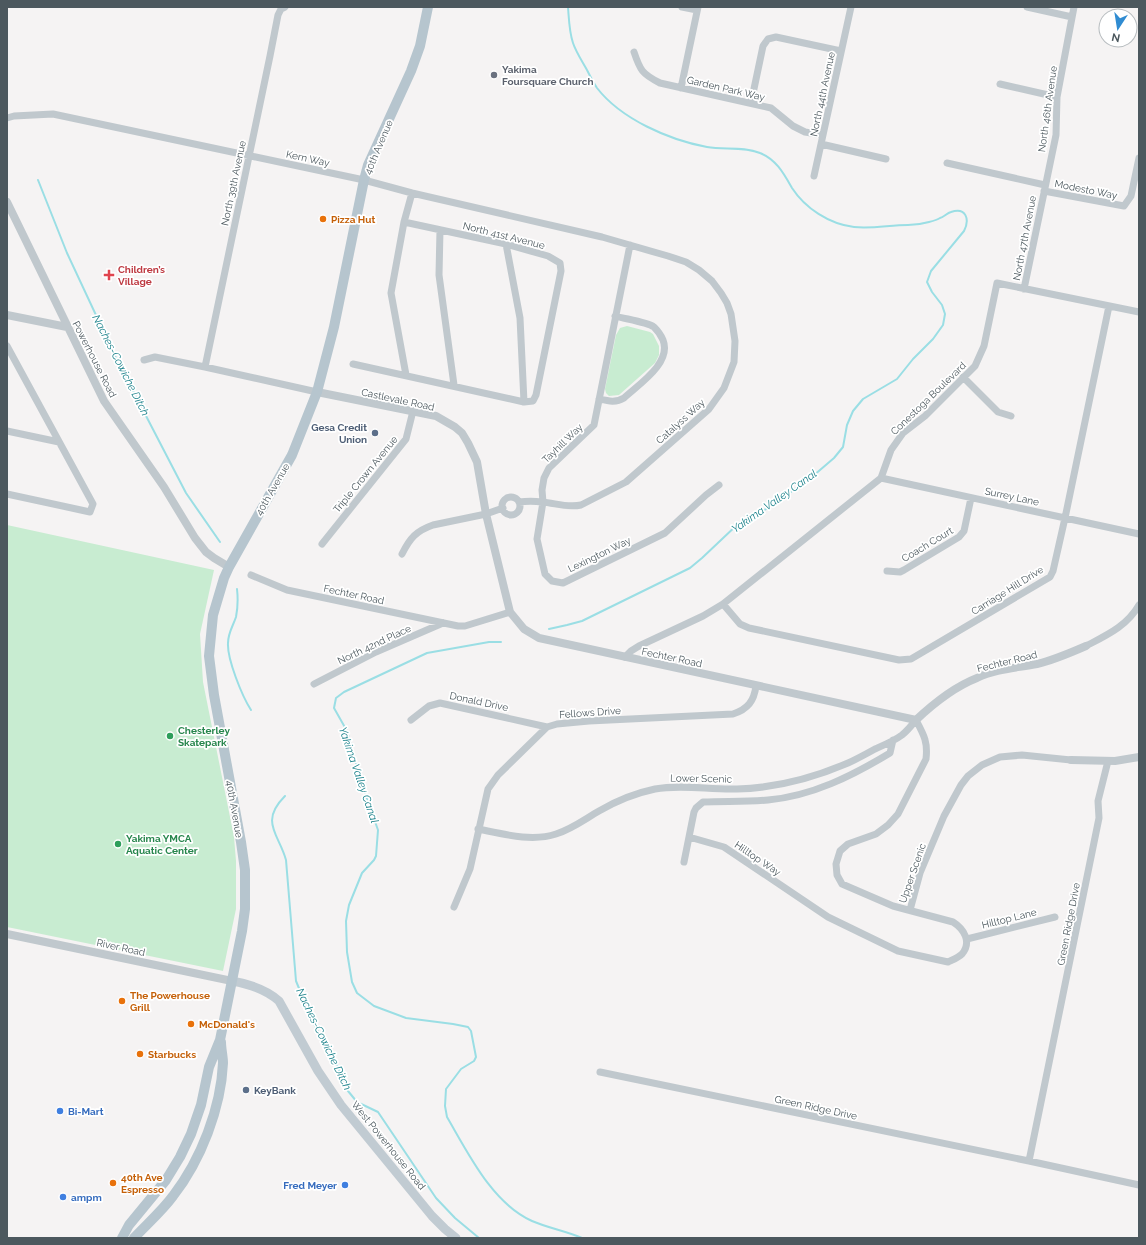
<svg xmlns="http://www.w3.org/2000/svg" width="1146" height="1245" font-family="Raleway,sans-serif">
	<style>
		.green { fill: #c8ecd1 }
		.lines { fill: none; stroke-linecap: round; stroke-linejoin: round }
		.stream { stroke: #9adee4; stroke-width: 2 }
		.minor { stroke: #c0c8cd; stroke-width: 7 }
		.tertiary { stroke: #c0c8cd; stroke-width: 8 }
		.secondary { stroke: #c1cbd2; stroke-width: 9 }
		.primary { stroke: #b6c5ce; stroke-width: 10 }
		.worship-dot { fill: #6b7280; stroke: #fff; stroke-width: 1.5 }
		.food-dot { fill: #e8710a; stroke: #fff; stroke-width: 1.5 }
		.health-dot { fill: #e0444e; stroke: #fff; stroke-width: 1.5 }
		.service-dot { fill: #5c6f8a; stroke: #fff; stroke-width: 1.5 }
		.leisure-dot { fill: #2e9e5b; stroke: #fff; stroke-width: 1.5 }
		.shop-dot { fill: #3f7fe0; stroke: #fff; stroke-width: 1.5 }
		.labels { text-anchor: middle; stroke-width: 3.5; stroke-linejoin: round; paint-order: stroke }
		.worship-label { font-size: 10px; font-weight: bold; fill: #5b616d; stroke: #fff; text-anchor: start }
		.street-label { font-size: 10px; fill: #4c585e; stroke: #fff }
		.food-label { font-size: 10px; font-weight: bold; fill: #c56008; stroke: #fff; text-anchor: start }
		.health-label { font-size: 10px; font-weight: bold; fill: #be3a42; stroke: #fff; text-anchor: start }
		.service-label { font-size: 10px; font-weight: bold; fill: #4e5e75; stroke: #fff; text-anchor: end }
		.leisure-label { font-size: 10px; font-weight: bold; fill: #27864d; stroke: #fff; text-anchor: start }
		.shop-label { font-size: 10px; font-weight: bold; fill: #366cbe; stroke: #fff; text-anchor: start }
		.water-label { font-size: 11px; font-style: italic; fill: #1b828b; stroke: #fff }
	</style>
	<rect width="100%" height="100%" fill="#f5f3f3"/>
	<path class="green" d="M627 326 650 332 653 334 659 346V355L655 363 619 395 609 396 606 393 605 389 616 335 620 328Z
		M7 525 214 570 200 634 203 682 234 837 236 861V909L223 971 7 927Z"/>
	<g class="lines">
		<path class="stream" d="M38 180 67 253 116 358 186 493 220 542
			M237 589C238 598 238 607 236 617 233 626 228 633 228 643 227 659 242 696 251 710
			M549 629 567 625 582 621 690 568 702 558 739 523 770 507 813 476 834 458 843 447 847 425 853 411 863 399 897 379 913 359 933 339 943 325 945 314 942 305 932 292 927 282 931 271 964 231C970 219 966 207 951 212 947 213 944 217 940 218 937 220 933 221 929 222 922 224 915 225 908 225 890 225 872 229 854 227 829 224 805 208 792 188 784 174 776 159 760 153 744 146 724 150 707 147 669 140 621 119 597 88 593 82 590 76 587 70 582 61 576 52 573 43 569 31 569 19 568 7
			M501 642H489L427 653 344 692 336 698 334 708 347 731 363 788 378 830 376 856 374 860 362 873 349 905 346 921 347 952 352 982 357 993 374 1006 406 1018 453 1024 468 1027 471 1031 476 1057 474 1061 461 1069 446 1089 445 1106 447 1117C468 1153 492 1203 532 1221 548 1228 566 1231 582 1238
			M285 796C259 822 279 834 286 860L296 981 303 998 316 1028 335 1061 348 1091 357 1102 378 1112 436 1198 455 1218 479 1238"/>
		<path class="minor" d="M682 7 697 10
			M1027 7 1072 17
			M634 52C640 70 642 74 660 83L771 108 793 126 805 132 823 135
			M1000 84 1057 97
			M681 88 698 7
			M751 103 763 46 768 39 776 37 841 51
			M7 118 14 116 53 114 364 180 412 193 602 237 668 256 686 262 699 270 712 281 721 293 727 303 731 314 735 341 734 362 724 388 709 409 626 482 581 505C567 508 555 503 542 502 534 501 527 501 519 502
			M821 144 886 159
			M947 163 1045 185
			M814 176 851 7
			M1044 191 1124 206 1131 196 1139 158
			M440 230 439 275 454 385
			M506 244 520 318 524 402
			M630 245 594 425 549 468 544 478 542 490 543 502 537 539 545 574 552 581 563 583 665 533 706 495 719 485
			M1024 289 1056 135 1057 97 1074 7
			M7 346 93 504 90 512 7 494
			M144 360 155 357 205 367 317 392
			M353 364 524 402 533 401 536 395 561 271 560 263 548 256 506 244 404 222
			M205 367 270 56 278 15 281 9 285 7
			M406 375 391 293 404 222 412 193
			M963 377 998 412 1011 416
			M599 399C608 401 616 403 624 398 639 384 672 363 663 340 661 335 658 331 654 327 647 322 625 319 615 316
			M7 431 59 442
			M881 478 1139 534
			M502 506a9 9 0 1 1 18 0a9 9 0 1 1-18 0Z
			M322 544 406 439 413 411
			M402 554C410 538 416 531 433 525L486 514 503 508
			M887 571 900 572 904 570 959 537 964 531 971 498
			M251 575 287 590 458 626H465L510 612
			M723 604 740 624 749 628 899 660 911 659 1050 577 1053 571 1065 518 1109 306
			M1086 646C1107 635 1127 626 1139 605
			M625 657 631 651 639 646 703 616 723 604 881 478 891 450 903 433 925 416 975 366 984 346 997 283 1139 312
			M314 684 376 652 443 623
			M411 720 429 706 440 703 547 727
			M478 829C503 834 532 842 556 834 572 829 585 819 599 811 616 801 636 793 655 789 682 784 709 790 737 789 775 788 813 778 848 763 857 759 866 754 875 749 884 745 894 741 902 735 907 731 912 725 916 720 924 735 928 742 926 759L898 814 888 825 876 834 848 844 840 851 836 864 837 875 842 884 893 906 953 922C964 929 972 942 962 954 958 958 952 960 948 962L898 951 828 917 724 847 689 837
			M684 862 694 812 696 808 703 802C725 801 746 802 768 800 812 796 852 776 890 753L893 740
			M454 907 470 869 488 789 498 775 547 727 557 724 589 721 733 714C748 709 754 701 756 686
			M910 910 920 873 944 816 961 785 968 776 982 765 1000 757 1022 755 1071 760
			M967 939 1055 917
			M600 1072 1029 1161 1139 1185
			M1029 1161 1099 818 1098 801 1108 761"/>
		<path class="tertiary" d="M7 202 104 401 164 487 195 538 206 552 214 558 229 567
			M7 315 67 327
			M317 392 436 416 455 427 462 433 468 443 477 462 486 514 510 612 524 629 539 638 916 720C934 703 954 687 977 678 995 669 1017 668 1037 664 1054 660 1070 653 1086 646
			M1071 760 1115 761 1139 757
			M7 934 232 981"/>
		<path class="secondary" d="M232 981C249 984 266 989 279 1001L318 1071 341 1105 432 1216 445 1229 456 1238"/>
		<path class="primary" d="M122 1238 129 1225 166 1180 180 1157 191 1134 201 1105 209 1067 220 1040 242 931 245 909V870L241 842 214 695 209 656 213 615 224 578 229 567 292 455 317 392 334 327 364 180 368 165 411 71 420 46 428 7
			M134 1238C147 1224 162 1211 173 1196 201 1160 221 1108 223 1063 223 1057 221 1049 221 1042"/>
	</g>
	<circle class="worship-dot" cx="494" cy="75" r="4"/>
	<g class="food-dot">
		<circle cx="323" cy="219" r="4"/>
		<circle cx="122" cy="1001" r="4"/>
		<circle cx="191" cy="1024" r="4"/>
		<circle cx="140" cy="1054" r="4"/>
		<circle cx="113" cy="1183" r="4"/>
	</g>
	<path class="health-dot" d="M107 269h4v4h4v4h-4v4h-4v-4h-4v-4h4z"/>
	<g class="service-dot">
		<circle cx="375" cy="433" r="4"/>
		<circle cx="246" cy="1090" r="4"/>
	</g>
	<g class="leisure-dot">
		<circle cx="170" cy="736" r="4"/>
		<circle cx="118" cy="844" r="4"/>
	</g>
	<g class="shop-dot">
		<circle cx="60" cy="1111" r="4"/>
		<circle cx="345" cy="1185" r="4"/>
		<circle cx="63" cy="1197" r="4"/>
	</g>
	<g class="labels">
		<g class="worship-label">
			<text x="502" y="73">Yakima<tspan x="502" dy="12">Foursquare Church</tspan></text>
		</g>
		<g class="street-label">
			<text transform="translate(726 88) rotate(13)" y="4">Garden Park Way</text>
			<text transform="translate(822 94) rotate(-78)" y="4">North 44th Avenue</text>
			<text transform="translate(1047 109) rotate(-82)" y="4">North 46th Avenue</text>
			<text transform="translate(378 147) rotate(-67)" y="4">40th Avenue</text>
			<text transform="translate(308 158) rotate(12)" y="4">Kern Way</text>
			<text transform="translate(233 183) rotate(-78)" y="4">North 39th Avenue</text>
			<text transform="translate(1086 189) rotate(11)" y="4">Modesto Way</text>
			<text transform="translate(504 235) rotate(14)" y="4">North 41st Avenue</text>
			<text transform="translate(1024 238) rotate(-79)" y="4">North 47th Avenue</text>
			<text transform="translate(95 359) rotate(63)" y="4">Powerhouse Road</text>
			<text transform="translate(928 398) rotate(-44)" y="4">Conestoga Boulevard</text>
			<text transform="translate(398 399) rotate(12)" y="4">Castlevale Road</text>
			<text transform="translate(680 421) rotate(-42)" y="4">Catalyss Way</text>
			<text transform="translate(562 443) rotate(-44)" y="4">Tayhill Way</text>
			<text transform="translate(365 474) rotate(-51)" y="4">Triple Crown Avenue</text>
			<text transform="translate(272 489) rotate(-60)" y="4">40th Avenue</text>
			<text transform="translate(1012 496) rotate(12)" y="4">Surrey Lane</text>
			<text transform="translate(927 544) rotate(-31)" y="4">Coach Court</text>
			<text transform="translate(599 554) rotate(-26)" y="4">Lexington Way</text>
			<text transform="translate(1007 590) rotate(-32)" y="4">Carriage Hill Drive</text>
			<text transform="translate(354 594) rotate(12)" y="4">Fechter Road</text>
			<text transform="translate(374 644) rotate(-25)" y="4">North 42nd Place</text>
			<text transform="translate(672 657) rotate(12)" y="4">Fechter Road</text>
			<text transform="translate(1007 661) rotate(-14)" y="4">Fechter Road</text>
			<text transform="translate(479 701) rotate(12)" y="4">Donald Drive</text>
			<text transform="translate(590 712) rotate(-4)" y="4">Fellows Drive</text>
			<text transform="translate(701 778) rotate(1)" y="4">Lower Scenic</text>
			<text transform="translate(235 809) rotate(80)" y="4">40th Avenue</text>
			<text transform="translate(758 858) rotate(34)" y="4">Hilltop Way</text>
			<text transform="translate(912 873) rotate(-71)" y="4">Upper Scenic</text>
			<text transform="translate(1009 918) rotate(-14)" y="4">Hilltop Lane</text>
			<text transform="translate(1068 924) rotate(-79)" y="4">Green Ridge Drive</text>
			<text transform="translate(121 947) rotate(12)" y="4">River Road</text>
			<text transform="translate(816 1107) rotate(12)" y="4">Green Ridge Drive</text>
			<text transform="translate(389 1145) rotate(51)" y="4">West Powerhouse Road</text>
		</g>
		<g class="food-label">
			<text x="331" y="223">Pizza Hut</text>
			<text x="130" y="999">The Powerhouse<tspan x="130" dy="12">Grill</tspan></text>
			<text x="199" y="1028">McDonald's</text>
			<text x="148" y="1058">Starbucks</text>
			<text x="121" y="1181">40th Ave<tspan x="121" dy="12">Espresso</tspan></text>
		</g>
		<g class="health-label">
			<text x="118" y="273">Children’s<tspan x="118" dy="12">Village</tspan></text>
		</g>
		<g class="service-label">
			<text x="367" y="431">Gesa Credit<tspan x="367" dy="12">Union</tspan></text>
			<text x="254" y="1094" text-anchor="start">KeyBank</text>
		</g>
		<g class="leisure-label">
			<text x="178" y="734">Chesterley<tspan x="178" dy="12">Skatepark</tspan></text>
			<text x="126" y="842">Yakima YMCA<tspan x="126" dy="12">Aquatic Center</tspan></text>
		</g>
		<g class="shop-label">
			<text x="68" y="1115">Bi-Mart</text>
			<text x="337" y="1189" text-anchor="end">Fred Meyer</text>
			<text x="71" y="1201">ampm</text>
		</g>
		<g class="water-label">
			<text transform="translate(121 365) rotate(63)" y="4">Naches-Cowiche Ditch</text>
			<text transform="translate(774 501) rotate(-35)" y="4">Yakima Valley Canal</text>
			<text transform="translate(359 775) rotate(71)" y="4">Yakima Valley Canal</text>
			<text transform="translate(324 1039) rotate(64)" y="4">Naches-Cowiche Ditch</text>
		</g>
	</g>
	<rect width="1146" height="1245" fill="none" stroke="#4c585e" stroke-width="16"/>
	<g transform="translate(1118 28) rotate(192)"><circle r="19" fill="#ffffff" stroke="#b7bcbf"/>
	<path d="M0-3L7 15L0 10L-7 15Z" fill="#308cd2"/>
	<text y="-6" font-size="11" font-weight="bold" text-anchor="middle" fill="#4c585e">N</text>
	</g>
</svg>
